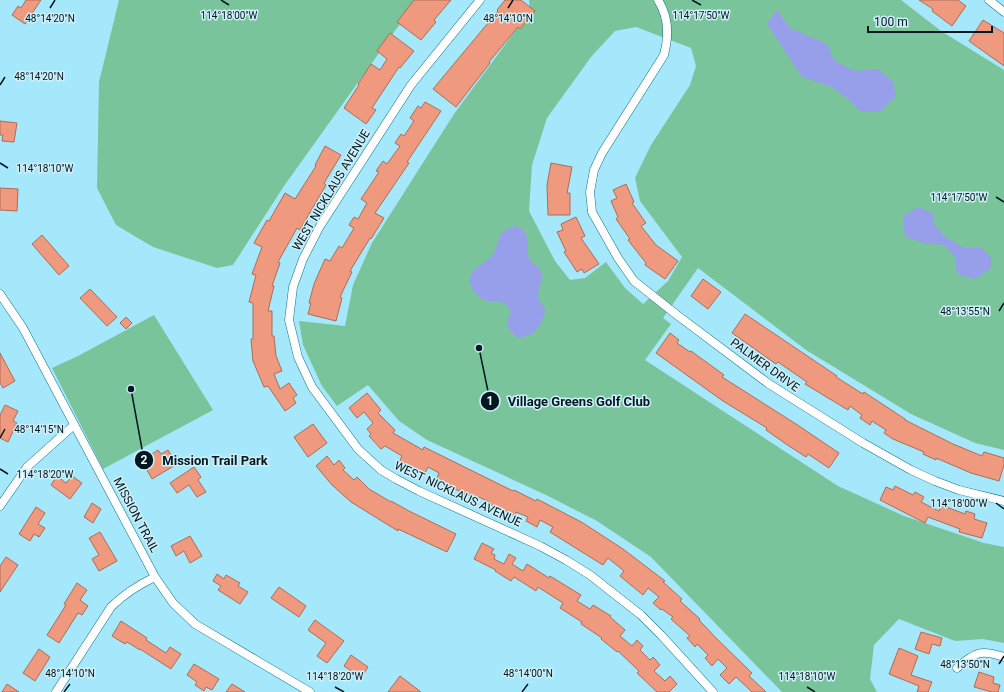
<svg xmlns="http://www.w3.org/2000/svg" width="1004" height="692" font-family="Roboto,sans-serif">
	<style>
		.green { fill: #7ac49b; fill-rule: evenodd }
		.water { fill: #979fea }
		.building { fill: #ef9a7f; stroke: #ad6c56 }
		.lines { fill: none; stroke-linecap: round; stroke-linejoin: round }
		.minor-casing { stroke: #0a7289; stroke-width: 9 }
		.minor { stroke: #fff; stroke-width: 8 }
		.ticks { fill: none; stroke: #00181f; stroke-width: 1.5 }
		.labels { text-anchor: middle; stroke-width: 3; stroke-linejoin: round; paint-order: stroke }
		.street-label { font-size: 12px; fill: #00181f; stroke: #cfeff9 }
		.ticks-label { font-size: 10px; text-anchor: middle; fill: #00181f; stroke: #cfeff9; stroke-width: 3; stroke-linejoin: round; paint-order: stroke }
		.leader { fill: none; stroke: #00181f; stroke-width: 1.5 }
		.callout-dot { fill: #00181f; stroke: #cfeff9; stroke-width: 1.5 }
		.mark-label { font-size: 12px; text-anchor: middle; font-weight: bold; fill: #fff }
		.callout-label { font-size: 13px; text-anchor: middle; font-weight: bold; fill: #00181f; stroke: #cfeff9; stroke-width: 3; stroke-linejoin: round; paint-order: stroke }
	</style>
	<rect width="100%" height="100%" fill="#a5e7fb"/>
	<path class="green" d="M119 0H417L284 186 233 265 217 268 153 247 116 225 97 188 99 82Z
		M529 0H901L941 31 1004 70V450L975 443 911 414 806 350 698 268 663 318 671 324 645 360 838 486 904 516 984 543 1004 547V643L983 639 955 641 899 619 874 645 870 679 877 692H782L651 557 597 521 546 495 427 440 399 421 368 385 337 406 322 386 303 345 299 321 345 326 353 285 372 243 454 114 530 11ZM636 27 691 48 696 66 690 85 651 145 635 178 640 201 682 257 668 281 643 304 625 288 606 262 585 278 570 280 555 261 529 211 532 165 547 118 591 57 615 31Z
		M154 315 213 410 103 469 52 368 78 356Z"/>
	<path class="water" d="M777 10 790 28 827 44 834 60 854 71 878 69 893 82 896 96 880 112H861L849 100 832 87 802 77 767 24Z
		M919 207 933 214 934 224 946 237 964 248H982L992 259 990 269 975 279 957 274 955 257 944 245 924 243 905 237 903 216Z
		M514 226C534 230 524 248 530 260 533 264 539 267 541 272 545 284 530 296 545 307 545 321 535 339 518 337 513 336 510 330 507 326L510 310C503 299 498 303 488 301 482 300 476 295 473 290 461 269 487 265 494 253 497 246 498 239 502 232Z"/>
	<path class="building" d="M26 0H41L25 24 12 15 18 6 21 8Z
		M414 0H451L434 20 436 22 421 40 397 22Z
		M505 0H521L535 11 520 29 518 27 489 62 490 63 456 107 433 89 498 11 497 10Z
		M919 0H958L966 6 952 26 932 11 933 9Z
		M983 20 1004 33V66L969 41Z
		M390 33 414 51 400 68 399 67 372 108 376 110 366 124 344 108 359 85 358 84 371 64 380 70 387 59 377 51Z
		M425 102 441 111 407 162 409 163 375 213 384 218 371 239 370 238 350 271 352 272 340 297 342 298 336 321 308 314 311 303H309L314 284 325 259 330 261 339 246 342 248 354 228 349 225 354 217 358 219 367 203 361 199 379 172 376 171 383 161 387 164 400 146 395 143 401 134 404 136 414 121 410 118 418 106 421 108Z
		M0 121 17 123 14 142 2 141 3 135H0Z
		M325 146 341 155 324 183 326 185 312 209 300 230 297 228 278 262 280 263 272 286H274L268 311H272V336H274L276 356 282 371 274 374 280 389 289 383 297 395 293 398 296 403 285 411 268 386 264 387 253 361 251 339H253V303L249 302 256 275 252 274 262 247 254 243 267 220 269 221 285 193 295 199 316 166 315 165Z
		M551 163 572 167 567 193H570V215H548L547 185Z
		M626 184 634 202 632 203 646 223 641 226 656 245 678 261 665 279 645 265 646 263 628 240 630 239 616 219 618 217 611 201 617 198 613 190Z
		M0 188 18 189 17 211 0 210Z
		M576 217 585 236 581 238 599 264 584 273 582 269 577 272 564 252 566 251 557 232 563 230 561 224Z
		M42 235 69 266 59 275 32 244Z
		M703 279 721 292 708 309 691 296Z
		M90 289 117 317 107 326 80 298Z
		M745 314 837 376 836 377 863 394 864 392 905 419V420L953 444 982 456 984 452 1004 458V465L999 481 971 473 936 458V460L923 454 924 452 893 439 884 433 886 430 872 421 870 425 860 418 862 415 850 406 848 410 805 384 807 382 778 362 776 364 732 333Z
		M126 317 132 323 126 329 120 323Z
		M670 333 679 340 677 343 690 352 691 351 724 375 722 377 796 424 839 453 829 468 808 454 806 457 786 444 766 430 767 428 723 401 656 353Z
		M0 353 15 381 3 388 0 383Z
		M367 393 381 410 378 413 395 430 393 433 423 450 424 447 513 491 514 490 536 501 537 499 562 512 583 523 623 549 665 581 663 582 682 599 680 601 700 619 699 620 717 639 752 673 749 676 766 692H752L736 677 729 684 720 675 727 668 718 659 712 666 705 658 708 655 697 644 695 647 687 638 690 636 671 619 673 617 662 609 661 610 653 603 659 597 648 588 643 595 620 576 624 571 608 558 603 565 550 532 553 527 540 520 537 527 526 521 528 517 516 512 515 516 491 505V503L479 497 478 500 436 480 439 473 428 467 424 475 399 462 402 456 385 446 381 449 369 436 371 434 367 429 373 423 364 412 357 418 349 408Z
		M5 405 18 411 13 421 17 423 8 442 0 438V415Z
		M313 424 327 443 308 457 294 437Z
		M158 450 161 454 168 450 177 464 152 479 147 470 151 467 146 458Z
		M327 456 334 465 339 460 345 468 343 470 354 480 357 477 369 489 391 502V501L409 511 456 534 447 552 398 529V531L351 502 332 485 316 466Z
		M194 467 201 477 198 480 206 492 197 497 189 485 177 493 170 483Z
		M57 476 66 483 72 476 82 483 70 499 51 485Z
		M895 486 913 495 915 492 924 497 921 502 939 511 941 505 965 514 966 511 975 514 974 519 987 523 982 538 959 532 960 529 928 517 925 523 880 500 886 487 893 490Z
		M92 503 101 509 93 523 84 517Z
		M36 507 45 513 38 524 45 528 39 537 34 534 30 541 19 534Z
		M100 532 117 561 99 571 92 559 99 555 89 538Z
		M190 536 202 556 190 563 184 551 176 556 171 546Z
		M482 543 494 549 491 553 495 555 494 559 504 564 509 554 516 558 512 564 523 571 527 564 549 578 550 576 581 595 577 601 590 609 593 605 611 616 610 617 625 630 620 636 632 646 637 640 643 646 640 650 650 660 653 657 660 665 654 671 665 681 670 676 677 684 669 692H657L637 673 639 671 618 651 617 652 601 639 602 638 581 624 582 622 560 608 563 603 538 587 536 591 514 577 511 581 495 571 496 570 474 559Z
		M6 557 18 565 0 592V566Z
		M217 574 224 579 226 575 240 583 238 586 248 592 240 604 218 590 221 586 213 581Z
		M77 583 87 590 80 600 88 606 82 615 78 613 59 643 47 635 66 605 64 604Z
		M279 587 306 606 299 617 271 598Z
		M315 620 344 641 327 663 317 656 326 643 308 630Z
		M121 621 147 638 146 640 166 653 170 647 181 654 171 669 140 649V650L127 642 125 644 112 636Z
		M921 632 942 638 940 646 932 644 929 654 915 649Z
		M899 648 918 656 911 675 932 682 928 692H917L919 686 889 674Z
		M39 649 50 657 35 681 23 673Z
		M351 655 368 667 361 678 344 666Z
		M194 664 219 679 212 690 206 687 204 691 195 685 197 682 187 675Z
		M979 672 994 677 993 683 1000 685 998 692H992L974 687Z
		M400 676 421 692H388Z
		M7 684 19 692H2Z
		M232 684 245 692H226Z"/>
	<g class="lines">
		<defs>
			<path id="minor" d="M480 0 411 85 320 226 303 259 293 287 289 320 298 357 312 387 358 449 381 470 396 479 419 491 540 546 566 560 590 575 641 615 661 635 713 692
				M658 0C669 17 669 36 664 55L602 153 594 170 590 192 592 212 618 258 634 281 677 315 769 384 863 443 911 470 935 481 959 490 1004 501
				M989 0 1004 12
				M0 294 23 328 155 577 173 603 195 624 310 692
				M0 506 27 467 74 425
				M957 668C976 652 980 649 1004 657
				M56 692 111 607C124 594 138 585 155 577"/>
		</defs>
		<use href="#minor" class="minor-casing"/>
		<use href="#minor" class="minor"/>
	</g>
	<path class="ticks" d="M221 0 229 5M692 0 701 5M50 8 55 0M508 8 513 0M0 85 5 77M0 163 8 168M996 197 1004 202M999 311 1004 303M0 438 5 429M0 469 8 474M996 503 1004 509M999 664 1004 656M335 687 344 692M807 687 815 692M64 692 70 684M522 692 528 684"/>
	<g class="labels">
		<g class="street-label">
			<text transform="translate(331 190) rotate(-59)" y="4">WEST NICKLAUS AVENUE</text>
			<text transform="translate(765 365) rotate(36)" y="4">PALMER DRIVE</text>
			<text transform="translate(458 494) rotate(25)" y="4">WEST NICKLAUS AVENUE</text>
			<text transform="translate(136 515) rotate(62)" y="4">MISSION TRAIL</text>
		</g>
	</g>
	<g class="ticks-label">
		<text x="229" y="19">114°18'00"W</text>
		<text x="701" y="19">114°17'50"W</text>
		<text x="50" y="22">48°14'20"N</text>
		<text x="508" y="22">48°14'10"N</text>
		<text x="39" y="80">48°14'20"N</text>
		<text x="45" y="172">114°18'10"W</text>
		<text x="959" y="201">114°17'50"W</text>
		<text x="965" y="315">48°13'55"N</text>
		<text x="39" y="433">48°14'15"N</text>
		<text x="45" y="478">114°18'20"W</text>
		<text x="959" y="507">114°18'00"W</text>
		<text x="965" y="668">48°13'50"N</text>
		<text x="70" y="677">48°14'10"N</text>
		<text x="528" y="677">48°14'00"N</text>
		<text x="335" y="680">114°18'20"W</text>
		<text x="807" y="680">114°18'10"W</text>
	</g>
	<path class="leader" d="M479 348L490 401M131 389L144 460"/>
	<g class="callout-dot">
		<circle cx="479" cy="348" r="4"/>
		<circle cx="131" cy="389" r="4"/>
		<circle cx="490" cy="401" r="10"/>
		<circle cx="144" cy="460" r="10"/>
	</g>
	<g class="mark-label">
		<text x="490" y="405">1</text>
		<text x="144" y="464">2</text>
	</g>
	<g class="callout-label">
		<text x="579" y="406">Village Greens Golf Club</text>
		<text x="215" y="465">Mission Trail Park</text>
	</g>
	<path d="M868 26v6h124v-6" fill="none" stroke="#00181f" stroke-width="2"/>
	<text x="874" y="26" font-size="12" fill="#00181f" stroke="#cfeff9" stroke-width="3" paint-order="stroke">100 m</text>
</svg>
